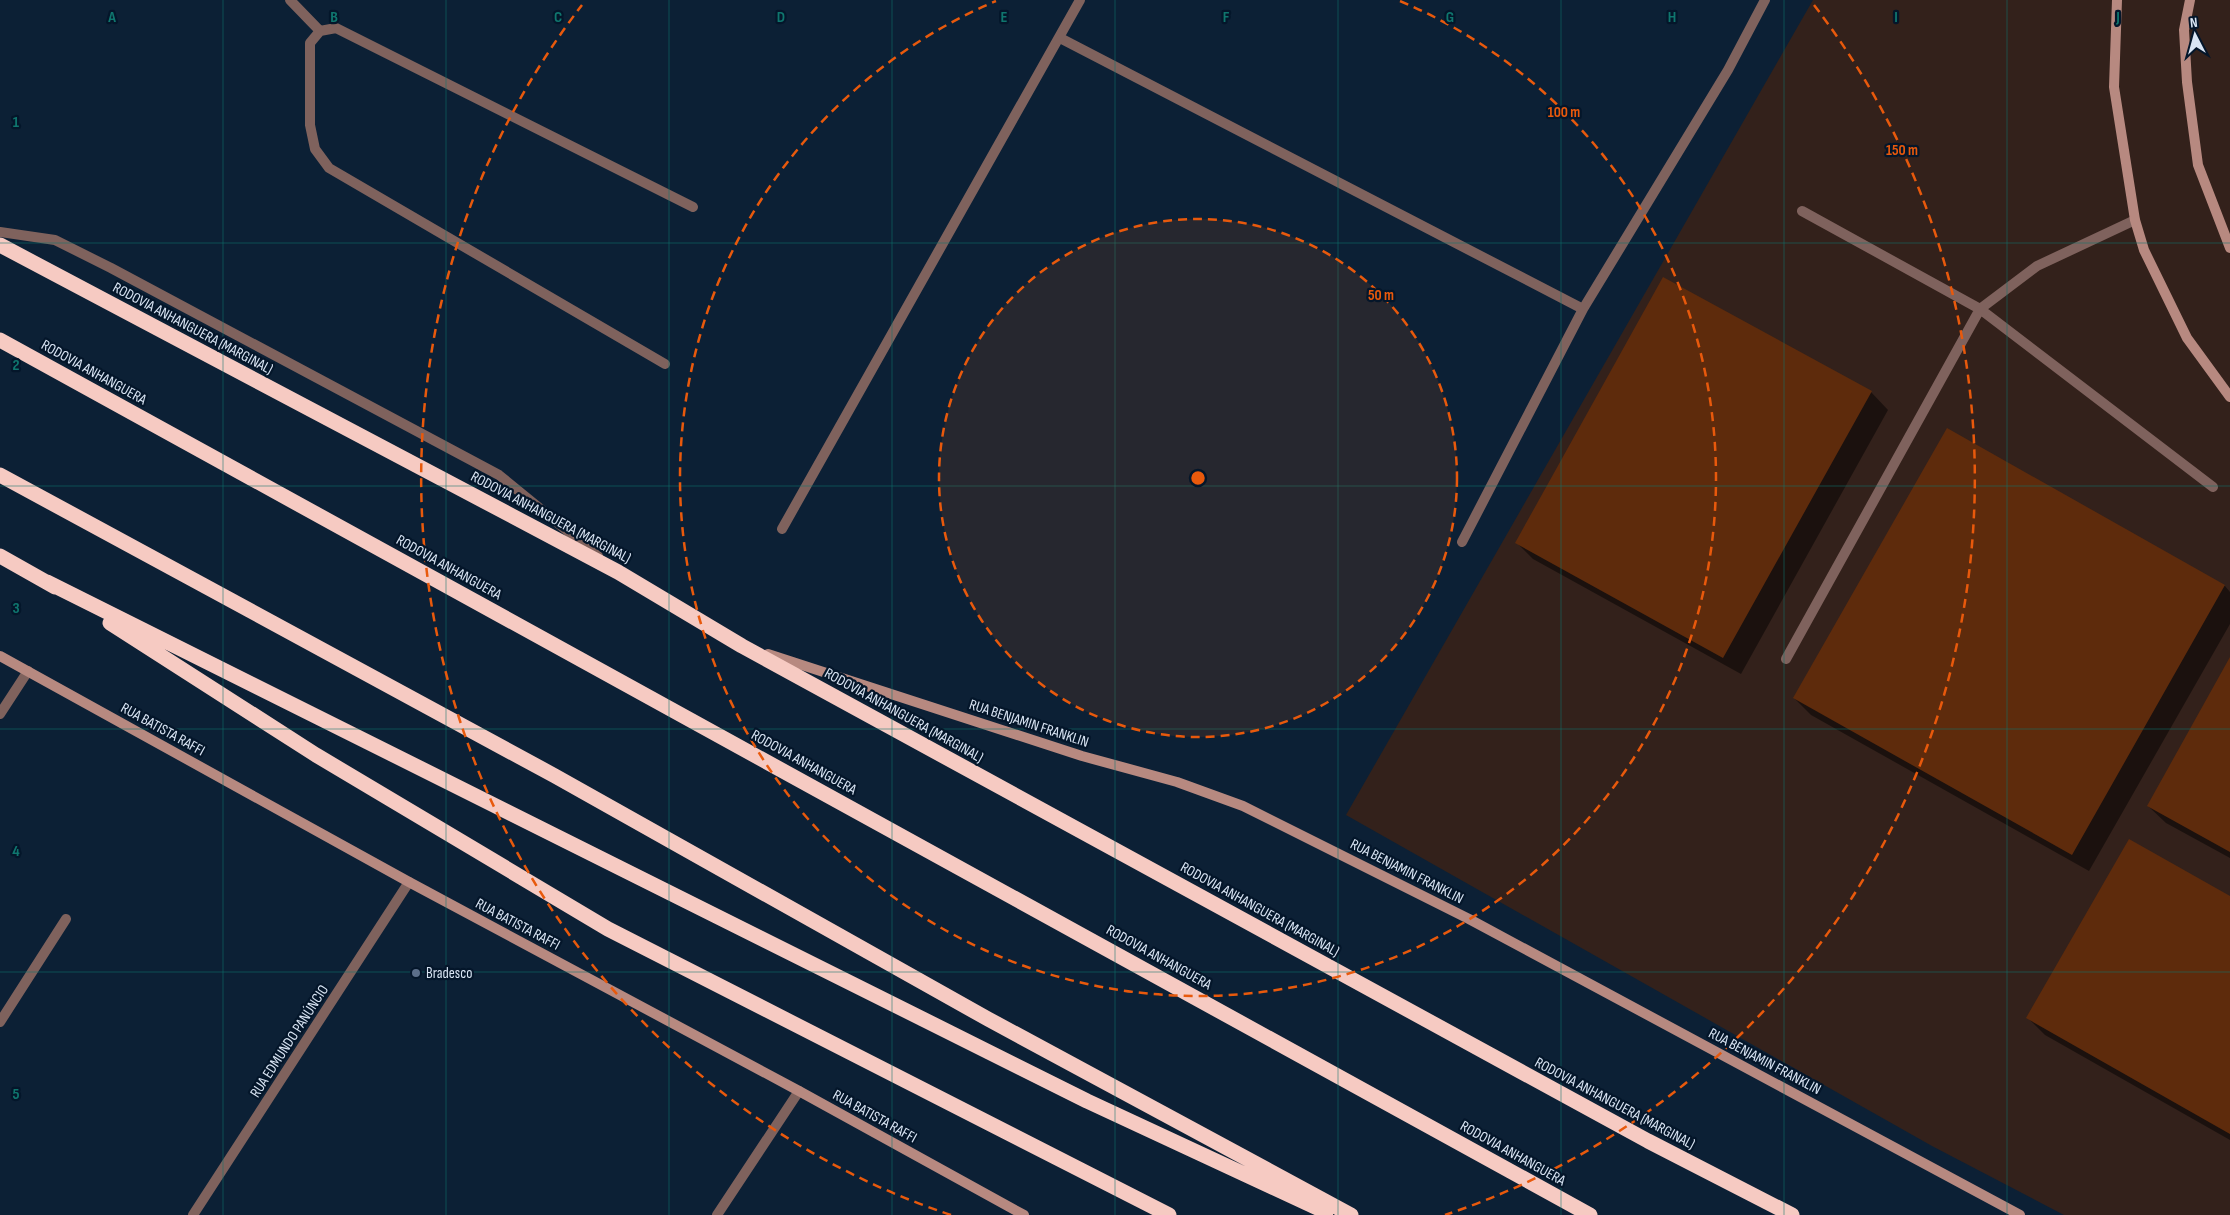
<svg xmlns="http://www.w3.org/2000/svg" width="2230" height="1215" font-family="'Sofia Sans Condensed',sans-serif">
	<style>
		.industrial { fill: #33211b }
		.shadow { fill: #0007 }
		.building { fill: #5e2b0c }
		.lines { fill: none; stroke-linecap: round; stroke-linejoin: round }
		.lane { stroke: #7f625d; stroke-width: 10 }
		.street { stroke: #7f625d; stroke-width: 10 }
		.secondary { stroke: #b78980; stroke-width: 10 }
		.highway { stroke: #f6cac2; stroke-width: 15 }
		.grid { fill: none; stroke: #0f766e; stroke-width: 1; stroke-opacity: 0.55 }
		.ring { fill: none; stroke: #e8590c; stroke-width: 2.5; stroke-dasharray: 9 6 }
		.service-dot { fill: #5c6f8a; stroke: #04162a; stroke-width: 2 }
		.labels { text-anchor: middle; stroke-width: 4.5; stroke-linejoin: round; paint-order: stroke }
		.street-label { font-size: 15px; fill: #d9e5f4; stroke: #04162a }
		.poi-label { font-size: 15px; fill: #d9e5f4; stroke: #04162a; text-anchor: start }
		.grid-label { font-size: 16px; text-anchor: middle; font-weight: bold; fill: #0f766e; stroke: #04162a; stroke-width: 4.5; stroke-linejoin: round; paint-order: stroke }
		.centre { fill: #e8590c; stroke: #04162a; stroke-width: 2.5 }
		.ring-label { font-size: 15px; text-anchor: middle; font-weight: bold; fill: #e8590c; stroke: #04162a; stroke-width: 4.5; stroke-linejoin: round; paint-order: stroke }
	</style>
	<rect width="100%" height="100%" fill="#0c2035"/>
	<path class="industrial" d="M1813 0H2230V1215H2064L1932 1146 1346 815Z"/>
	<path class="shadow" d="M1871 392 1888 410 1741 674 1533 559 1516 542Z
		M1947 430 2225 586 2230 592V624L2089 871 1811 715 1794 698Z
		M2230 660V858L2166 823 2148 806Z
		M2230 898V1140L2045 1035 2028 1018Z"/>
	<path class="building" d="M1663 277 1872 391 1723 658 1515 543Z
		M1947 428 2225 585 2072 855 1793 698Z
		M2230 657V852L2147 806Z
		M2129 839 2230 896V1134L2026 1018Z"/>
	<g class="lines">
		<path class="lane" d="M290 0 320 31
			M1060 38 1583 309
			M1802 211 1980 309 2213 487
			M0 232 55 240 111 268 499 475 598 556
			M665 364 329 168 315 149 310 125V43L320 31 336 28 693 207
			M782 529 1080 0
			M1462 542 1583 309 1728 70 1765 0
			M1786 659 1980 309 2037 266 2135 220
			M0 1022 66 919"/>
		<path class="street" d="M0 714 28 671
			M193 1215 409 882
			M717 1215 799 1091"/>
		<path class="secondary" d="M2117 0 2114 87 2135 220 2144 250 2187 338 2230 397
			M2190 0 2184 30 2187 82 2198 165 2230 248
			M768 654 1082 756 1177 782 1243 806 1469 919 2020 1215
			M0 656 409 882 799 1091 1024 1215"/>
		<path class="highway" d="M0 245 618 572 742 646 1648 1141 1792 1215
			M0 340 1590 1215
			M0 475 555 776 988 1019 1351 1215
			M0 556 55 587
			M47 582 1087 1101 1326 1212
			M110 623 316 755 608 929 1169 1215"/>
	</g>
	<path class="grid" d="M223 0V1215M446 0V1215M669 0V1215M892 0V1215M1115 0V1215M1338 0V1215M1561 0V1215M1784 0V1215M2007 0V1215M0 243H2230M0 486H2230M0 729H2230M0 972H2230"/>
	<circle cx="1198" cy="478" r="259" fill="#e8590c" fill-opacity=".12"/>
	<g class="ring">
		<circle cx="1198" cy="478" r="259"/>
		<path d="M1400 1A518 518 0 1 1 996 1"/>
		<path d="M951 1215A777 777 0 0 1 582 5M1814 5A777 777 0 0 1 1445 1215"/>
	</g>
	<circle class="service-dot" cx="416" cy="973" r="5"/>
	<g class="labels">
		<g class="street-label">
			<text transform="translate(193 328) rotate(28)" y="5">RODOVIA ANHANGUERA (MARGINAL)</text>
			<text transform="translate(94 372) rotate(29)" y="5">RODOVIA ANHANGUERA</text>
			<text transform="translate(551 517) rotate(28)" y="5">RODOVIA ANHANGUERA (MARGINAL)</text>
			<text transform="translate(449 567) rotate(29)" y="5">RODOVIA ANHANGUERA</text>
			<text transform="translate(904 715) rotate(29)" y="5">RODOVIA ANHANGUERA (MARGINAL)</text>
			<text transform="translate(1029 723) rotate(18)" y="5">RUA BENJAMIN FRANKLIN</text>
			<text transform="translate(163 729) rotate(29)" y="5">RUA BATISTA RAFFI</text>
			<text transform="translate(804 762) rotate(29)" y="5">RODOVIA ANHANGUERA</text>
			<text transform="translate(1407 871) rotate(27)" y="5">RUA BENJAMIN FRANKLIN</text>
			<text transform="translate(1260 909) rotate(29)" y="5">RODOVIA ANHANGUERA (MARGINAL)</text>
			<text transform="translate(518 924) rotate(28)" y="5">RUA BATISTA RAFFI</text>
			<text transform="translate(1159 957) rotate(29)" y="5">RODOVIA ANHANGUERA</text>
			<text transform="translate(289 1041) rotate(-57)" y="5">RUA EDMUNDO PANÚNCIO</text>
			<text transform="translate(1765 1061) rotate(28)" y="5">RUA BENJAMIN FRANKLIN</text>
			<text transform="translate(1615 1103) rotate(28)" y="5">RODOVIA ANHANGUERA (MARGINAL)</text>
			<text transform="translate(875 1116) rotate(29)" y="5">RUA BATISTA RAFFI</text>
			<text transform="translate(1513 1153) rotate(29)" y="5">RODOVIA ANHANGUERA</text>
		</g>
		<g class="poi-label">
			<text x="426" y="978">Bradesco</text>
		</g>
	</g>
	<g class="grid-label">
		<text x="112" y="22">A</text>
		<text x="334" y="22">B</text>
		<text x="558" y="22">C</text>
		<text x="781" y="22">D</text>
		<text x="1004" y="22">E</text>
		<text x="1226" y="22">F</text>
		<text x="1450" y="22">G</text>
		<text x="1672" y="22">H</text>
		<text x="1896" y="22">I</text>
		<text x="2118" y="22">J</text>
		<text x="16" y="127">1</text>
		<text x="16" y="370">2</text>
		<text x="16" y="613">3</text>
		<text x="16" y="856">4</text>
		<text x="16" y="1099">5</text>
	</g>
	<circle cx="1198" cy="478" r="8" class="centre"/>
	<g class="ring-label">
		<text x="1564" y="117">100 m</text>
		<text x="1902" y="155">150 m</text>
		<text x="1381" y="300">50 m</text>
	</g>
	<g transform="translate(2195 35) rotate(354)" stroke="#04162a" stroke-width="4" paint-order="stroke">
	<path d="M0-4L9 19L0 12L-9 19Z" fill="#d9e5f4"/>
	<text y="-8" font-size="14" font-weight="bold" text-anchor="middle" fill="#d9e5f4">N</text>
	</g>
</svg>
